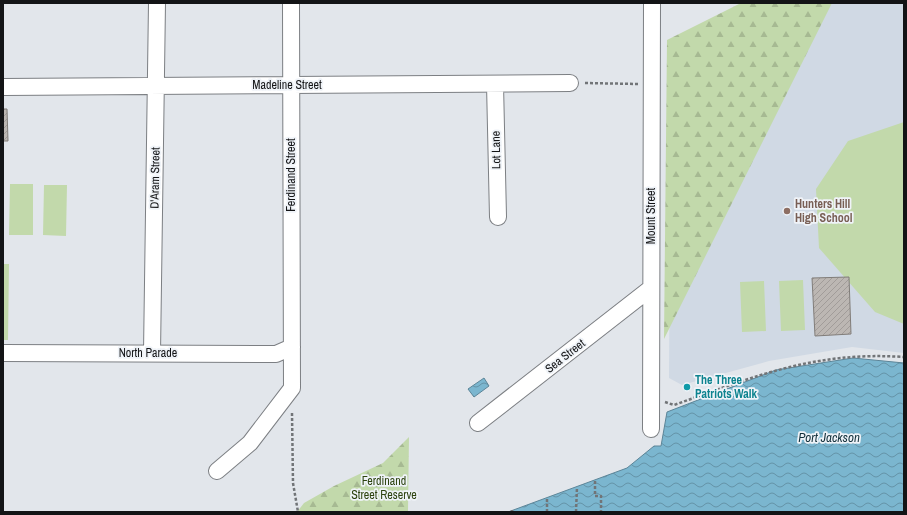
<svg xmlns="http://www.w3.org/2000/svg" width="907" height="515" font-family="'Archivo Narrow',sans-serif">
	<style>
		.built { fill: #d0d9e4 }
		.forest { fill: url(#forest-firs) }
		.pitch { fill: #c2d9ab }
		.water { fill: url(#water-waves); stroke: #5c8598 }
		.building { fill: url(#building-hatch); stroke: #817d79 }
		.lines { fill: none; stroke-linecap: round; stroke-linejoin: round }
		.minor-casing { stroke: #7c7f83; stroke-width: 18 }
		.path { stroke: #717477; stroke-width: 2.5; stroke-dasharray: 3 2; stroke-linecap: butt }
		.minor { stroke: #fff; stroke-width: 16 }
		.education-dot { fill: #8d6e63; stroke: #eff3f8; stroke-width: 1.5 }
		.culture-dot { fill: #0f9aa8; stroke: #eff3f8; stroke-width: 1.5 }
		.labels { text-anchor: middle; stroke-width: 3.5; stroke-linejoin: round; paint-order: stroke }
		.street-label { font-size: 12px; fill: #131416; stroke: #eff3f8 }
		.education-label { font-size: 12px; font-weight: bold; fill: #785e54; stroke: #eff3f8; text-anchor: start }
		.culture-label { font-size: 12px; font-weight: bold; fill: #0d838f; stroke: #eff3f8; text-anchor: start }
		.park-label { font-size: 12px; fill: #2d430f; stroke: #eff3f8 }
		.water-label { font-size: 13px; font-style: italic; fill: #12303b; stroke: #eff3f8 }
	</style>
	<defs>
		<pattern id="forest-firs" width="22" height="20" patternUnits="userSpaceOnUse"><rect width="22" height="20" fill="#c2d9ab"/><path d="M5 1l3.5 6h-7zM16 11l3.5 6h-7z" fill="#a6b992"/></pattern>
		<pattern id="water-waves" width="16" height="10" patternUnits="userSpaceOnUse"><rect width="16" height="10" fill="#7bb6cf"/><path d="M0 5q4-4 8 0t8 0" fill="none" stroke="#6493a7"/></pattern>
		<pattern id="building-hatch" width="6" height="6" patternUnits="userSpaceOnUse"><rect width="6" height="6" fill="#bcb7b3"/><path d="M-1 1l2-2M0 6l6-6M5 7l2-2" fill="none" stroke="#a19c99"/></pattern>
	</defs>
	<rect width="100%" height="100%" fill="#e2e6eb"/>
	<path class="built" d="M790 3H904V353L852 347 769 361 682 385 669 378 671 68Z"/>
	<path class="forest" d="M741 3H832L664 339 667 40Z
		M409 437 408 512H297L304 503 334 486 383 463Z"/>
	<path class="pitch" d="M904 122V324L875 312 819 248 816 189 848 141Z
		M10 184H33V235H9Z
		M44 185H67L66 236 43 235Z
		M3 264H9L8 340H3Z
		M803 280 805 330 781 331 779 281Z
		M764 281 766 331 742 332 740 282Z"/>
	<path class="water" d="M853 358 904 363V512H508L627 468 654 446H661L667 412 776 370Z
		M484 378 489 386 474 397 468 389Z"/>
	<path class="building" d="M3 109H7L8 141H3Z
		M849 277 851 334 815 336 812 278Z"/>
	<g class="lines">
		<defs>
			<path id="minor" d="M495 84 498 217
				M3 87 570 83
				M3 353 276 354 292 347
				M152 353 157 3
				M478 423 651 288
				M651 429 652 3
				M217 471 250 443 292 388 291 3"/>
		</defs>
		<use href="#minor" class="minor-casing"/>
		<path class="path" d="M585 83 638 84
			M665 402 674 405C756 376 815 351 904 357
			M292 413 293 483 298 512
			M595 481V496H601V512
			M512 512V510
			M547 512V497
			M576 512 577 487"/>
		<use href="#minor" class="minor"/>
	</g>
	<circle class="education-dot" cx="787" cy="211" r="4"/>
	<circle class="culture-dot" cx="687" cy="387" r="4"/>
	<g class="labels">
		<g class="street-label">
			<text x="287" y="89">Madeline Street</text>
			<text transform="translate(496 150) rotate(-91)" y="4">Lot Lane</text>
			<text transform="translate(291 175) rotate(-90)" y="4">Ferdinand Street</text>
			<text transform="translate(155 178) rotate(-89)" y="4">D'Aram Street</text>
			<text transform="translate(651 216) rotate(-90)" y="4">Mount Street</text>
			<text x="148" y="357">North Parade</text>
			<text transform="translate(565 356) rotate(-38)" y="4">Sea Street</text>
		</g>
		<g class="education-label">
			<text x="795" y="208">Hunters Hill<tspan x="795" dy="14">High School</tspan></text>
		</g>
		<g class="culture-label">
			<text x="695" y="384">The Three<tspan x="695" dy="14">Patriots Walk</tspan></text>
		</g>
		<g class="park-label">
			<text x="384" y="485">Ferdinand<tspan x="384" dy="14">Street Reserve</tspan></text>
		</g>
		<g class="water-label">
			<text x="829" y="442">Port Jackson</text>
		</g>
	</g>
	<rect width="907" height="515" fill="none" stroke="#131416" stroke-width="8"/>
</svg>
